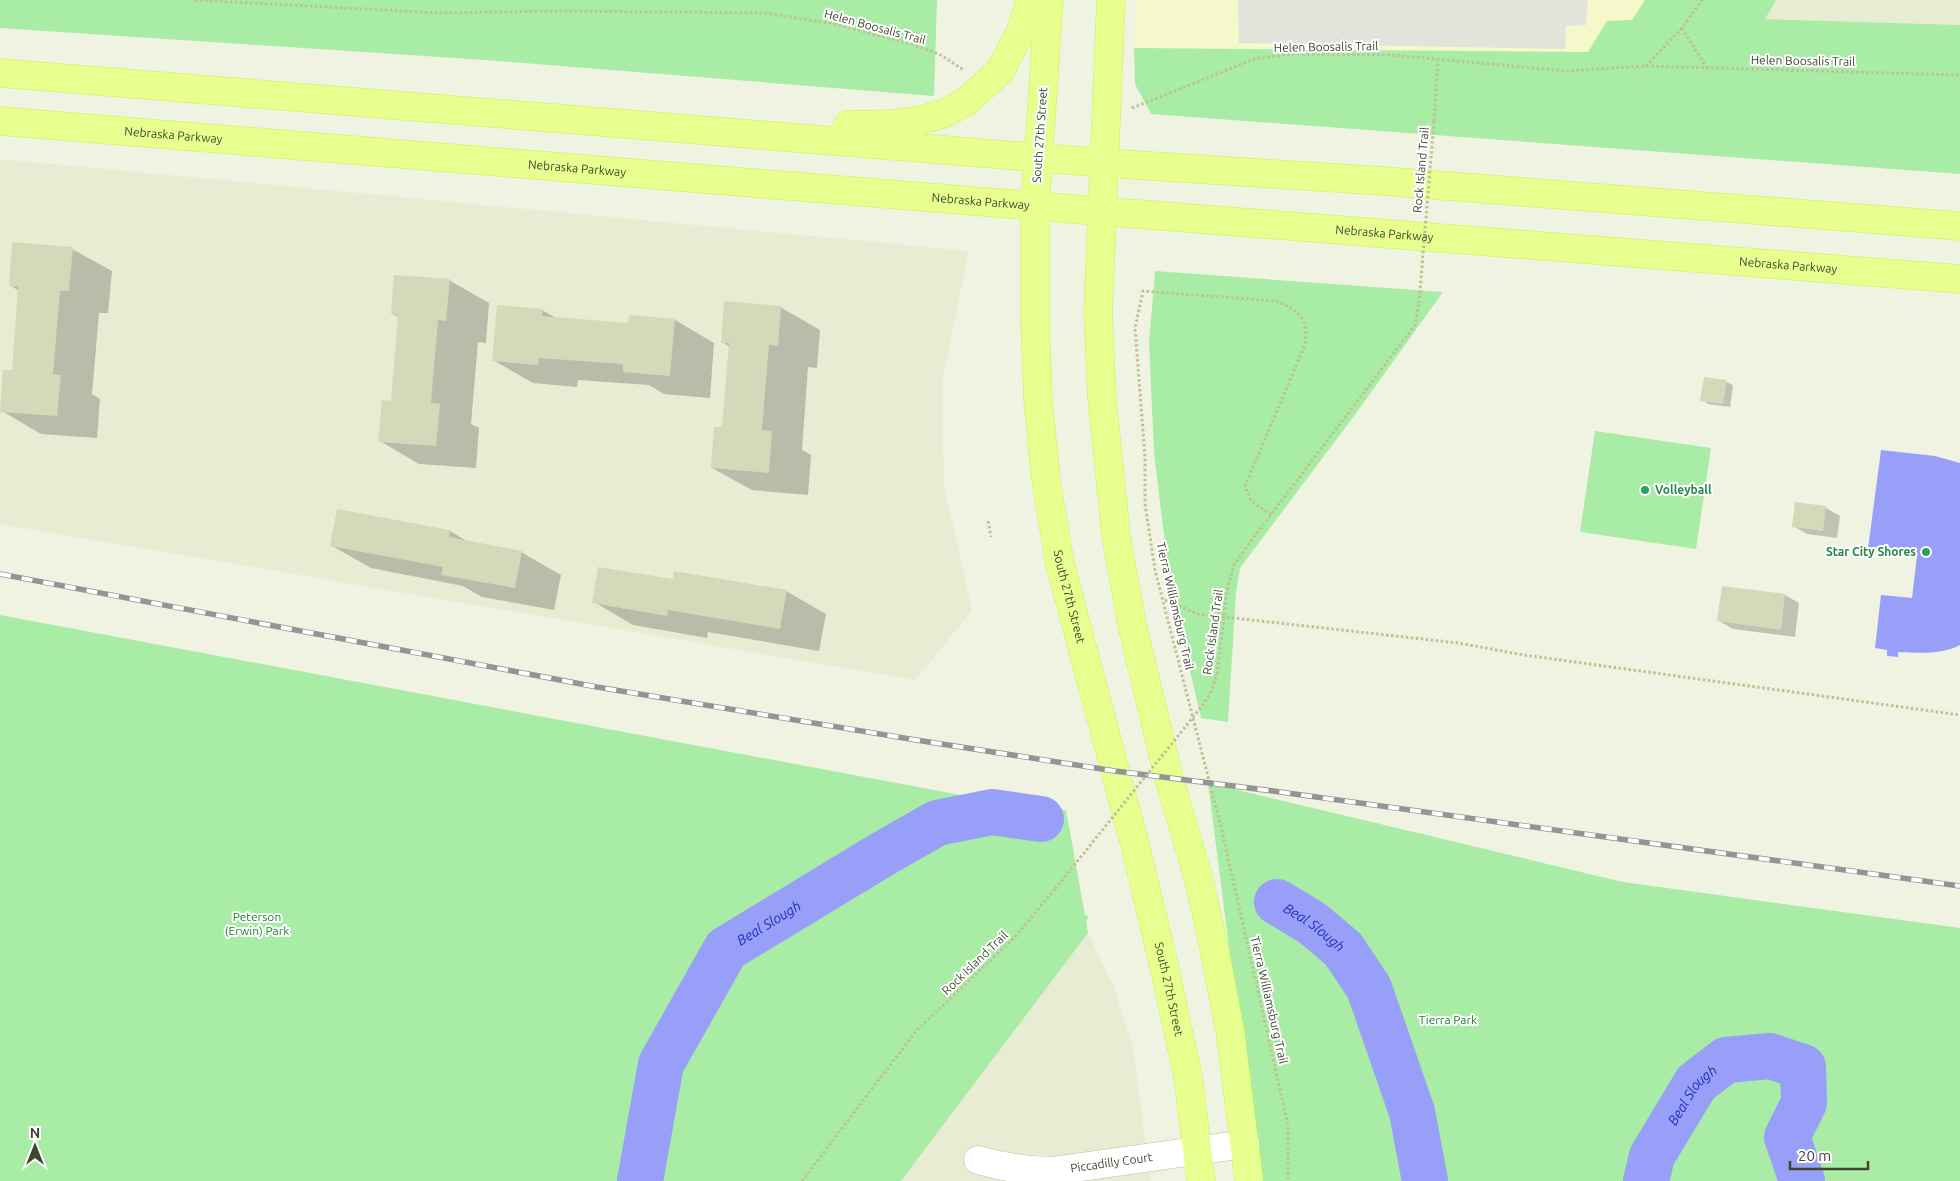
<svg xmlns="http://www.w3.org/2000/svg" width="1960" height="1181" font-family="Ubuntu,sans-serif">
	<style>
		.residential { fill: #e7ecd3 }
		.commercial { fill: #f4f8ca }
		.green { fill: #a9eca6 }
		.parking { fill: #e2e3db }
		.water { fill: #979ff8 }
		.shadow { fill: #0003 }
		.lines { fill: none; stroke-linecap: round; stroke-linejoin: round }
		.river { stroke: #979ff8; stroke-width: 46 }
		.building { fill: #d5d9b9 }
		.minor-casing { stroke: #bbbfa4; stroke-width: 29 }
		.major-casing { stroke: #d0f053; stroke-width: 29 }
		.path { stroke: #bcc393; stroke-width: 3; stroke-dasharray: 2.5 2.5; stroke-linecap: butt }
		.minor { stroke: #fff; stroke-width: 28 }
		.major { stroke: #e6ff8f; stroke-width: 28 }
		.rail-casing { stroke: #949494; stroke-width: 5.5 }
		.rail { stroke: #fff; stroke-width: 4; stroke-dasharray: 11; stroke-linecap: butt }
		.path-bridge { stroke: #bcc393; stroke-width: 3; stroke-dasharray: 2.5 2.5; stroke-linecap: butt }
		.leisure-dot { fill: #2e9e5b; stroke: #fff; stroke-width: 2 }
		.labels { text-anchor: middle; stroke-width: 4; stroke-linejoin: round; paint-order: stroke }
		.street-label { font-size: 12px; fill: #434532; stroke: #fff }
		.leisure-label { font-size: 12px; font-weight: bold; fill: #27864d; stroke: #fff; text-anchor: start }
		.park-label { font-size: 12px; fill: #207c2c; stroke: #fff }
		.water-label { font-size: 14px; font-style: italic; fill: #212cbb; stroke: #fff }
	</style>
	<rect width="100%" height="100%" fill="#f0f3e2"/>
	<path class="residential" d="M1776 0H1960V25L1764 19Z
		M0 159 969 251 942 383 944 485 972 611 915 680 0 524Z
		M1088 933 1114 987 1133 1049 1151 1181H901Z"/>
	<path class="commercial" d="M1136 0H1645L1632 20 1607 21 1588 52 1134 48Z"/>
	<path class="green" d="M0 0H937L934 96 485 60 0 28Z
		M1645 0H1776L1765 19 1960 25V174L1151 114 1135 84 1134 48 1588 52 1607 21 1632 20Z
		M1155 271 1443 292 1354 416 1240 568 1236 593 1228 722 1201 718 1170 584 1154 453 1149 342Z
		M1595 431 1711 448 1696 549 1580 532Z
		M0 615 1014 805 1066 810 1085 915 1089 917 1086 921 1088 933 901 1181H0Z
		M1208 783 1623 882 1960 928V1181H1259Z"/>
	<path class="parking" d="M1238 0H1588L1586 25 1566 26 1565 49 1239 43Z"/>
	<path class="water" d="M1881 450 1935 456 1960 463V645C1940 655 1920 653 1898 652V657L1887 656V650L1875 648 1881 595 1912 598 1917 556 1868 549Z"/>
	<path class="shadow" d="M72 249 112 271 108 313H99L92 394 100 399 97 438 41 434 2 411 13 372 19 291 10 285Z
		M449 280 489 303 486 343 478 342 471 424 479 428 476 468 419 464 380 441 392 402 399 317 392 314Z
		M780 307 820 330 817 368 808 367 802 450 811 455 808 495 752 490 712 468 723 428 730 347 722 342Z
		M542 310 556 318 629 325 675 320 714 343 710 398 664 394 649 385 578 380 577 387 533 383 493 360Z
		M1726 382 1733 385 1730 407 1708 404 1702 400Z
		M1796 504 1826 508 1840 516 1837 538 1807 534 1793 526Z
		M450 531 470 543 521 552 561 575 554 610 482 597 463 586 371 568 332 546Z
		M674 581 786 591 826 614 819 651 708 632 707 638 633 625 594 602Z
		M1785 595 1799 603 1795 637 1733 629 1719 621Z"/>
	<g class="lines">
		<g class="river">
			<path id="s1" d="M1277 902 1312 923 1343 949 1369 988 1412 1112 1425 1181"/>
			<path id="s2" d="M640 1181 661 1064 726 949 881 855 937 823 992 812 1041 819"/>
			<path id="s3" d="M1646 1181 1652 1156 1696 1083 1726 1060 1770 1056 1803 1067 1804 1103 1787 1137 1802 1181"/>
		</g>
	</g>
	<path class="building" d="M12 242 73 247 69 291H60L53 374 61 375 57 416 0 412 3 370H12L18 287 9 286Z
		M394 275 450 279 446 321 438 320 431 403 440 404 436 446 378 442 382 400 391 401 398 315 391 314Z
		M724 301 781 306 778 346 769 345 762 430 772 431 769 473 711 468 714 427H722L729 343H721Z
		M497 305 543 309 542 316 628 323 629 315 675 319 670 376 623 372V364L539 358 538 365 492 361Z
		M1704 377 1727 380 1723 404 1700 401Z
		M1795 502 1826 506 1823 531 1792 527Z
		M337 509 450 530 449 537 522 551 515 588 441 575 443 567 330 546Z
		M598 567 673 579 674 571 787 590 780 629 668 610 667 616 592 603Z
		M1722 586 1785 594 1781 630 1717 621Z"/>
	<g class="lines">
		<defs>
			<g id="minor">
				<path id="s4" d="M978 1160C1003 1167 1027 1171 1052 1171L1245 1144"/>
			</g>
			<g id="major">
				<path id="s5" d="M1049 0 1035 206V319L1038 400 1046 480 1060 564 1135 845 1165 970 1188 1077 1201 1181"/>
				<path d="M1111 0 1098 313 1102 399 1116 535 1132 625 1169 778 1199 880 1215 952 1230 1031 1249 1181"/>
				<path d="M0 73 1104 163 1384 181 1960 226"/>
				<path id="s6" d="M0 121 985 202 1960 279"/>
				<path d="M848 125 893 124 918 121 945 113 967 101 1000 71 1021 31 1030 0"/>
			</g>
		</defs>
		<use href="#minor" class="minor-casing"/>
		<use href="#major" class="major-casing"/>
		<path class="path" d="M195 0 440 13 559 11 764 13 829 23 911 44 939 54 964 70
			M1682 28 1706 67
			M1646 66 1682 28 1702 0
			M1132 108 1257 58 1295 54 1391 55 1567 71 1645 66 1960 75
			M1434 121 1438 58
			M1271 515 1251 501 1245 486 1304 347C1310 320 1301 312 1276 301L1143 291 1135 328 1145 457V504L1155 570 1222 831 1288 1125V1181
			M988 521 991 537
			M1227 590 1234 565 1251 541 1415 325 1419 303
			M1165 600 1198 614 1458 643 1524 655 1960 715
			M802 1181 916 1031 1015 937 1055 889"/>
		<use href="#minor" class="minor"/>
		<use href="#major" class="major"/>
		<defs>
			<path id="rail" d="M0 574 597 687 916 740 1115 771 1273 791 1960 886"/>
		</defs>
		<use href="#rail" class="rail-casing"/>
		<use href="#rail" class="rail"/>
		<path class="path-bridge" d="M1419 303 1434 121
			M1055 889 1202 706 1211 692 1217 675 1227 590"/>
	</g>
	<g class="leisure-dot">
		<circle cx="1645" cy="490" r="5"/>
		<circle cx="1926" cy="552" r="5"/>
	</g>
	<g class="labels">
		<g class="street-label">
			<text transform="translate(875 27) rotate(15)" y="4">Helen Boosalis Trail</text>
			<text transform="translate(1326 47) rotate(-1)" y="4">Helen Boosalis Trail</text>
			<text transform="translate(1803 61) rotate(1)" y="4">Helen Boosalis Trail</text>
			<text dy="4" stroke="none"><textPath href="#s6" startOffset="174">Nebraska Parkway</textPath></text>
			<text transform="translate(1040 135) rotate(-86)" y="4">South 27th Street</text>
			<text dy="4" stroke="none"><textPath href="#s6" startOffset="579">Nebraska Parkway</textPath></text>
			<text transform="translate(1421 170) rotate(-85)" y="4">Rock Island Trail</text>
			<text dy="4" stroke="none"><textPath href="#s6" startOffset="984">Nebraska Parkway</textPath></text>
			<text dy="4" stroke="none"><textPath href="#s6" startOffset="1389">Nebraska Parkway</textPath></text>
			<text dy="4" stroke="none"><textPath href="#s6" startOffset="1794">Nebraska Parkway</textPath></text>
			<text dy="4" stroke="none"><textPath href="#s5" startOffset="600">South 27th Street</textPath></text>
			<text transform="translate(1175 606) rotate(77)" y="4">Tierra Williamsburg Trail</text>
			<text transform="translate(1213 632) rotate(-82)" y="4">Rock Island Trail</text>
			<text transform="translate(975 963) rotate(-44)" y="4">Rock Island Trail</text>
			<text dy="4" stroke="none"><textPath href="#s5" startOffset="1005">South 27th Street</textPath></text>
			<text transform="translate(1269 1000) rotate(77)" y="4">Tierra Williamsburg Trail</text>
			<text dy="4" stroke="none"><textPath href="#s4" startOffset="135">Piccadilly Court</textPath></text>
		</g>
		<g class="leisure-label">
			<text x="1655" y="494">Volleyball</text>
			<text x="1916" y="556" text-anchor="end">Star City Shores</text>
		</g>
		<g class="park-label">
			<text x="257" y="921">Peterson<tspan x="257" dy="14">(Erwin) Park</tspan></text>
			<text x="1448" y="1024">Tierra Park</text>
		</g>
		<g class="water-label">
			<text dy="5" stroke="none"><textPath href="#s2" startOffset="301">Beal Slough</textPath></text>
			<text dy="5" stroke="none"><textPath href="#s1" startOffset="45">Beal Slough</textPath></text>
			<text dy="5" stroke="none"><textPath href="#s3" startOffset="99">Beal Slough</textPath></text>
		</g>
	</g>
	<g transform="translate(35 1146)" stroke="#ffffff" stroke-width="4" paint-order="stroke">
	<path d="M0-4L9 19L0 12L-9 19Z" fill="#434532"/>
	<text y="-8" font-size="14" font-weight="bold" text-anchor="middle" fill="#434532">N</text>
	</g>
	<path d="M1790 1161v8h78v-8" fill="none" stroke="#434532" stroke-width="2.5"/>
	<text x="1798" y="1161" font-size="15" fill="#434532" stroke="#ffffff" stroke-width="4" paint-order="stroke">20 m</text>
</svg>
